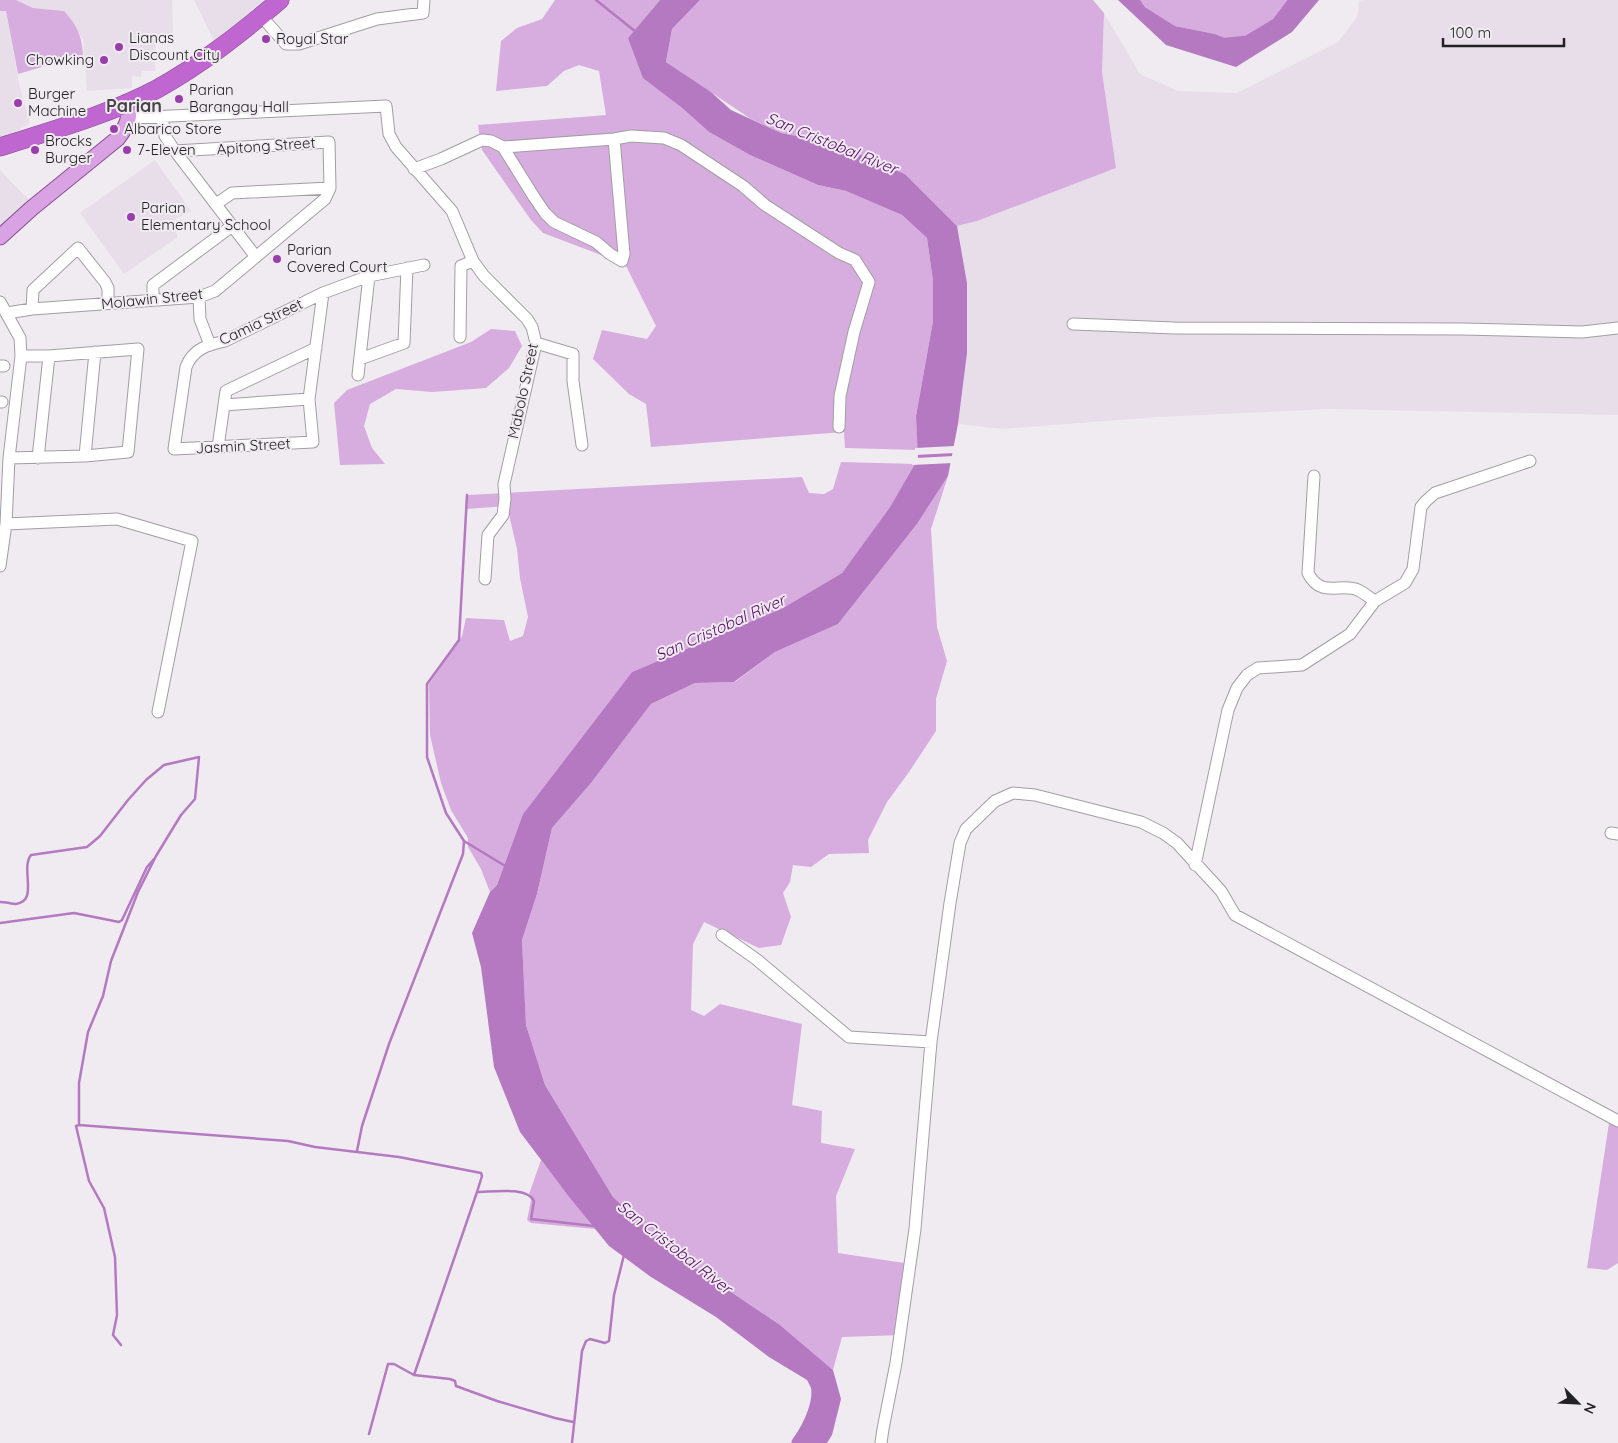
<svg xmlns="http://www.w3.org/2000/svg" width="1618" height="1443" font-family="Quicksand,sans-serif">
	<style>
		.built { fill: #e8deea }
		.green { fill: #d7addf }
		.water { fill: #b479c0 }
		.pier { fill: #f0ebf1 }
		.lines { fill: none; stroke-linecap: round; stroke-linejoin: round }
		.stream { stroke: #b479c0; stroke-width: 2.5 }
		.river { stroke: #b479c0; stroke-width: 15 }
		.minor-casing { stroke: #a29ea3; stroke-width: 13 }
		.major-casing { stroke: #884e94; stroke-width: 17 }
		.highway-casing { stroke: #884e94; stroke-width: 19 }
		.minor { stroke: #fff; stroke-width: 11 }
		.major { stroke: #d9a3e3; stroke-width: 15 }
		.highway { stroke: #bf66d1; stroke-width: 18 }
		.poi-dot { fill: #983eaa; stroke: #f0ebf1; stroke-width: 2 }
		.labels { text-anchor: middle; stroke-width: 4; stroke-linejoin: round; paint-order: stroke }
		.poi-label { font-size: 15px; fill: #222123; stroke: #f0ebf1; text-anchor: start }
		.street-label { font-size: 15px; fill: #222123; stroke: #f0ebf1 }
		.water-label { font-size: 16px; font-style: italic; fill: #560964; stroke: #f0ebf1 }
		.quarter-label { font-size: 18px; font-weight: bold; fill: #484448; stroke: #f0ebf1 }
	</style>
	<rect width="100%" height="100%" fill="#f0ebf1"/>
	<path class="built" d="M16 0H172L173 28 172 34 155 36V71H142L141 77 132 76V88L87 91 83 40 64 11 33 8Z
		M194 0H262L263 1 215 43Z
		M1364 0H1618V415L1330 409 1158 417 1003 429 958 424 967 353V283L957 226 977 221 1116 168 1102 72 1104 13 1140 74 1178 91 1237 93 1338 42 1357 17 1359 1Z
		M0 11H6L19 84 29 120V124L0 141Z
		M155 160 191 211 172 221 178 237 124 274 80 213Z
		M0 170 31 202 0 229Z"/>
	<path class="green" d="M0 0H16L33 8 64 11C77 25 82 36 83 55L18 74 6 11H0Z
		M555 0H660L628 38 681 107 709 132 750 155 818 185 846 191 902 215 927 238 933 281V321L916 416 918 450 845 448 844 432 651 447 646 404 629 394 593 359 602 330 647 339 656 326 625 264 543 233 531 220 482 150 478 125 606 115 599 71 579 65 564 71 547 86 496 91 501 41 517 28 542 19Z
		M700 0H1093L1104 13 1102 72 1116 168 977 221 957 226 905 174 833 143 781 133 751 119 666 62 672 29Z
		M1140 0H1299L1270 31 1245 46 1215 34 1175 26 1145 7Z
		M491 329 515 331 522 346 509 368 486 388 432 392 396 389 370 404 364 426 372 448 385 464 340 465 334 403 347 390 471 342Z
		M841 462 916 464 890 507 842 573 783 608 632 672 523 814 497 885 490 892 481 869 468 847V838L451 810 441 783 430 735 429 684 462 636 466 618 504 620 510 641 523 636 528 617 520 578 517 549 507 506 466 509 467 495 802 477 809 493 824 494 833 489Z
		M948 476 931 529 937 627 947 661 936 699V731L909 772 887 802 868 840 869 853 829 854 811 867 793 865 790 882 783 893 791 917 781 945 759 948 704 922 693 944 691 1010 704 1016 720 1004 802 1024 792 1105 822 1111 821 1143 855 1149 836 1196 838 1253 911 1264 902 1335 842 1337 833 1370 780 1325 672 1252 613 1197 545 1085 526 1025 522 940 537 894 552 828 591 783 651 704 695 683 735 682 775 652 838 624 917 524Z
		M1609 1123 1618 1127V1263L1607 1270 1587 1268Z
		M541 1160 595 1229 531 1223 527 1220 531 1200 529 1194Z"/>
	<path class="water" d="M660 0H700L672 29 666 62 711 92 731 110 781 133 833 143 905 174 957 226 967 283V353L958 424 948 476 917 524 838 624 775 652 734 682 695 683 651 704 591 783 552 828 537 894 522 940 526 1025 545 1085 613 1197 672 1252 780 1325 833 1370 841 1399 832 1435 827 1443H802L812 1429 818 1401 807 1380 769 1357 716 1317 651 1277 609 1246 570 1198 520 1132 494 1067 481 967 472 933 490 892 497 885 523 814 632 672 783 608 842 573 890 507 918 459 916 416 933 321V281L927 238 902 215 846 191 818 185 750 155 709 132 681 107 643 78 628 38Z
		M1118 0H1140L1145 7 1175 26 1215 34 1245 46 1270 31 1299 0H1319L1292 32 1236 67 1166 45Z"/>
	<path class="pier" d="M955 446V453L915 455V448Z
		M954 456 953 463 912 465 916 458Z"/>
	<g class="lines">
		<path class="stream" d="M596 0 636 32
			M467 495 459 640 427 684V757L446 813 464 841 507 867
			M0 902C5 902 12 904 16 904 39 901 20 869 31 855L87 847 100 836 128 800 146 780 164 765 199 757 195 799 181 815 156 856 138 892 111 961 103 996 88 1032 79 1083V1125L76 1126 89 1181 104 1208 115 1257 117 1315 113 1335 121 1345
			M0 923 74 913 119 922 122 920 147 867 154 859
			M79 1125 288 1141 315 1147 399 1157 481 1173 482 1176 477 1192 414 1375
			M357 1151 362 1126 389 1044 463 854 464 841
			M477 1192C491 1192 527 1186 534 1201L531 1219 594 1226
			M369 1434 388 1364H394L414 1375 450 1379 455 1381 456 1386 497 1401 555 1418 573 1422
			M572 1443 582 1351 586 1341 590 1339 605 1343 609 1341 614 1295 624 1255"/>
		<path class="river" d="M1219 46 1248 43 1278 25 1297 0
			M799 1443C810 1428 824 1400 817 1381"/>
		<defs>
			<path id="minor" d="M261 16 286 44H299L377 19 423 13 424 0
				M162 117 165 136 175 151 256 257
				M129 118 386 106 389 134 396 147 452 211 473 261 484 276 527 319 532 327 536 343 504 484 505 499 503 515 488 535 485 579
				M503 147 614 139 631 136 664 138 681 145 743 186 765 205 839 253 855 260 869 282 854 332 840 396 839 427
				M414 169 441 159 482 140 491 141 503 147 534 197 545 213 554 222 596 242 610 254 622 261 624 254 614 139
				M216 204 232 193 330 188
				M323 293 309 399 313 442 174 449 186 367C193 349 207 345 225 341L323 293 369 276 424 265
				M199 297 200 319 210 345
				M153 300V285L232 226
				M0 302 20 338 21 356 9 458 6 524 0 566
				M32 309 33 290 78 248 105 282 108 288V303
				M7 313 32 309 199 297 215 291 325 199 330 188 329 142 175 151
				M1073 324 1174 328 1463 329 1582 332 1618 328
				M460 337 461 266 473 261
				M536 343 573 354V381L582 445
				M360 359 404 343 407 268
				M0 366H4
				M358 375 369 276
				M0 402H2
				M224 405 309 399
				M218 447 226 391 316 348
				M85 456 95 352
				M9 458 85 456 128 452 138 349 49 356H21
				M38 458 49 356
				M1314 476 1308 573C1321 599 1341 582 1358 590 1364 593 1370 598 1375 601
				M6 524 117 519 192 541 158 712
				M1611 833 1618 834
				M1195 865 1228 710 1237 688 1247 675 1258 668 1302 665 1350 634 1375 601 1405 583 1413 569 1421 507 1426 501 1435 493 1530 461
				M722 935 756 959 849 1037 931 1042
				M881 1443 883 1429 896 1363 915 1229 931 1042 950 903 960 843 966 829 995 801 1013 793 1035 795 1141 822 1163 833 1177 843 1221 891 1235 915 1618 1121"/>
			<path id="major" d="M0 237 32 208 117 139C126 128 132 117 127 102"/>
			<path id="highway" d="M0 147C53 130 108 115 157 89 202 64 241 33 280 0"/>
		</defs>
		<use href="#minor" class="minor-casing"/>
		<use href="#major" class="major-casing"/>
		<use href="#highway" class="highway-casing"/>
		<use href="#minor" class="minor"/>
		<use href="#major" class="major"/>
		<use href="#highway" class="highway"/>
	</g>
	<g class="poi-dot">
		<circle cx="266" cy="39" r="5"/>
		<circle cx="119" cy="47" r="5"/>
		<circle cx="104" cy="60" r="5"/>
		<circle cx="179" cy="99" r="5"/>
		<circle cx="18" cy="103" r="5"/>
		<circle cx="114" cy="129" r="5"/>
		<circle cx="35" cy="150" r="5"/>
		<circle cx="127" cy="150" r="5"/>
		<circle cx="131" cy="217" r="5"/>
		<circle cx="277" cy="259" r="5"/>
	</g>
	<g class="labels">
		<g class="poi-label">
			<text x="129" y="43">Lianas<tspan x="129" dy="17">Discount City</tspan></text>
			<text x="276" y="44">Royal Star</text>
			<text x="94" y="65" text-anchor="end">Chowking</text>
			<text x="189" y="95">Parian<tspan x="189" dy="17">Barangay Hall</tspan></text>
			<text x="28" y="99">Burger<tspan x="28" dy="17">Machine</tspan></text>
			<text x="124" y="134">Albarico Store</text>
			<text x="45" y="146">Brocks<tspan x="45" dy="17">Burger</tspan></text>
			<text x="137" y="155">7-Eleven</text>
			<text x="141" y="213">Parian<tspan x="141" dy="17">Elementary School</tspan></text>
			<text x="287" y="255">Parian<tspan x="287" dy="17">Covered Court</tspan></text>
		</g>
		<g class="street-label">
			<text transform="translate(266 146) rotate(-4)" y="5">Apitong Street</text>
			<text transform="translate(152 299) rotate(-6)" y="5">Molawin Street</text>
			<text transform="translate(261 322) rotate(-25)" y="5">Camia Street</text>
			<text transform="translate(523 391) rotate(-78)" y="5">Mabolo Street</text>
			<text transform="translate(243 446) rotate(-3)" y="5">Jasmin Street</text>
		</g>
		<g class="water-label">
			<text transform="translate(832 143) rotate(22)" y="6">San Cristobal River</text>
			<text transform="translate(720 627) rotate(-24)" y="6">San Cristobal River</text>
			<text transform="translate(675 1247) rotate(38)" y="6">San Cristobal River</text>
		</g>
		<g class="quarter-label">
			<text x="134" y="112">Parian</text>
		</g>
	</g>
	<g transform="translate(1578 1403) rotate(114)" stroke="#f0ebf1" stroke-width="4" paint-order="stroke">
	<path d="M0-4L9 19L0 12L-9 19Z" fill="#222123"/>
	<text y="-8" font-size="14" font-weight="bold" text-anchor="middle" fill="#222123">N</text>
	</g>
	<path d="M1443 38v8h121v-8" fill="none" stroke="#222123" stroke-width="2.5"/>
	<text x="1450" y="38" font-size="15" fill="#222123" stroke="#f0ebf1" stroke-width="4" paint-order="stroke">100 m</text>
</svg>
